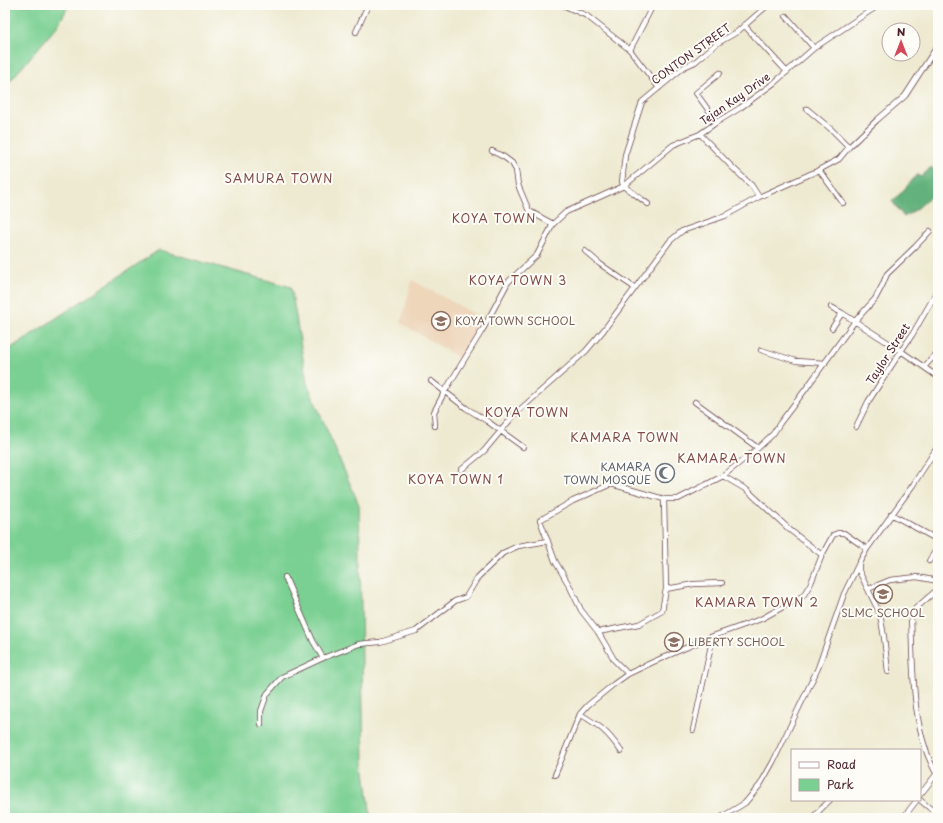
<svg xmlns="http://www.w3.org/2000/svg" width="943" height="823" font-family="'Playpen Sans',sans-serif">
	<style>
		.built { fill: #eed6bb }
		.green { fill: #7ad093; stroke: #62785f }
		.forest { fill: #63b27d; stroke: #566854 }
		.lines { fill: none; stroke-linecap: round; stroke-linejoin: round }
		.street-casing { stroke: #633d44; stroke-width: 6 }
		.street { stroke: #fff; stroke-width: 4.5 }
		.labels { text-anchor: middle; stroke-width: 4; stroke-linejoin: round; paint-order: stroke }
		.street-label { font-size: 11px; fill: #4a1f2b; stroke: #fdfcf7 }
		.education-label { font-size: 11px; fill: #785e54; stroke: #fdfcf7; text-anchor: start }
		.worship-label { font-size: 11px; fill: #5b616d; stroke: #fdfcf7; text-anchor: end }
		.neighbourhood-label { font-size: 12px; letter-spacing: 1px; fill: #804b47; stroke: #fdfcf7 }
	</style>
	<rect width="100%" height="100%" fill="#fdfcf7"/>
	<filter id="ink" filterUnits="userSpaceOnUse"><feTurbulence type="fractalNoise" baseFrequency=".025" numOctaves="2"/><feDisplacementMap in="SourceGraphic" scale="8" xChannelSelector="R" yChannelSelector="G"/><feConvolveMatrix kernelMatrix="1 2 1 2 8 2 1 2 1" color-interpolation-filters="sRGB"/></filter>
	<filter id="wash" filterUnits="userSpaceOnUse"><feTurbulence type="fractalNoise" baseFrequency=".012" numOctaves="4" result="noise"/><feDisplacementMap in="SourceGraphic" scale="16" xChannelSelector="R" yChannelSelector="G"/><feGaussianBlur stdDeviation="0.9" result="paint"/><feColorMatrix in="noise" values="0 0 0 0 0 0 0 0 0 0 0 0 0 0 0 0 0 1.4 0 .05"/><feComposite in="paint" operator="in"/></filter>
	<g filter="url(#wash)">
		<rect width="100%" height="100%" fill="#eeead1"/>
		<path class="built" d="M412 280 482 318 461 359 401 323Z"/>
		<path class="green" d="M5 5H69L58 25 5 87Z
			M159 250 291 287 307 383 359 505 364 763 371 818H5V352Z"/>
		<path class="forest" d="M931 167 938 173V196L935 192 918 208 904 217 892 201 900 194 917 175 921 177Z"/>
	</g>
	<g filter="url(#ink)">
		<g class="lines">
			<defs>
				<path id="street" d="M563 5 587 16 630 50 659 88
					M786 16 814 48
					M744 25 787 72
					M356 32 368 5
					M630 50 653 5
					M807 109 832 130 849 147
					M717 122 696 93 720 73
					M700 134 731 166 752 186 759 197
					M492 151 504 157 512 163 516 170 518 185 529 211 553 224
					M819 170 843 203
					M648 204 624 186 622 182 625 155 642 102 684 67 695 62 716 44 737 32 768 5
					M585 251 600 264 635 288
					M831 307 842 313 901 351 938 377
					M832 328 842 313
					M761 350 796 361 825 363
					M924 367 938 352
					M431 381 466 408 487 421 523 447
					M695 402 758 448
					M435 426 434 412 445 391 483 329 508 282 537 255 553 224 566 212 624 186 673 145 700 134 717 122 740 108 774 83 814 48 879 5
					M856 427 868 402 901 351 912 335 938 290
					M461 470 484 451 515 414 586 351 603 331 670 241 682 231 725 216 759 197 817 171 839 159 849 147 877 120 905 96 938 45
					M723 476 747 490 790 530 822 555
					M891 514 938 540
					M929 561 938 547
					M859 565V571L880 614 884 637 888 672
					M285 577 313 641 323 658
					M666 589 694 584 722 583
					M868 589 890 580 917 577 938 581
					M598 632 639 624 662 611 666 589 664 499
					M628 674 615 661 598 632 581 610 569 585 555 561 540 520 573 501 611 484 664 499H678L723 476 758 448 773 434 780 423 805 390 855 321 875 299 882 286 887 274 915 247 930 231
					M580 714C600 726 607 731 621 751
					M261 724V711L267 694 282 677 323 658 359 644 380 642 416 631 455 601 466 597 478 577 503 553 518 546 548 541
					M693 730 713 636
					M936 773C911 728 913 666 911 616L916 608 938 589
					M555 775 580 714 588 705 614 684 628 674 653 662 713 636 761 619 803 596 811 583 822 555 833 535 838 533H844L867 549
					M920 795 938 772
					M920 800 938 815
					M720 818 745 803 760 785 773 762 818 668 844 594 859 563 867 549 913 485 938 446
					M812 818 830 800
					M903 818 917 800"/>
			</defs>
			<use href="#street" class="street-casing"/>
			<use href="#street" class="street"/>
		</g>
	</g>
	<defs>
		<symbol id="school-ring" viewBox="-11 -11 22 22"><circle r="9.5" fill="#fdfcf7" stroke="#8d6e63" stroke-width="1.5"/><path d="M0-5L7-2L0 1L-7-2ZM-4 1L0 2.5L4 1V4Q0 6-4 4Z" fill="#8d6e63"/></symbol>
		<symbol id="mosque-ring" viewBox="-11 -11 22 22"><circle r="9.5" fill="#fdfcf7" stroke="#6b7280" stroke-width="1.5"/><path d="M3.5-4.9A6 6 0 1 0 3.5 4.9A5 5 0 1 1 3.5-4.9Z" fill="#6b7280"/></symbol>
	</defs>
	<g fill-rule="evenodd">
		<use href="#school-ring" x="430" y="310" width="22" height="22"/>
		<use href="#mosque-ring" x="654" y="462" width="22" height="22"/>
		<use href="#school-ring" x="872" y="583" width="22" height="22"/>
		<use href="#school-ring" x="663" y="631" width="22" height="22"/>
	</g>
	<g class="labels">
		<g class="street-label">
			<text transform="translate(691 54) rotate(-36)" y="4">CONTON STREET</text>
			<text transform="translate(735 99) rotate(-35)" y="4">Tejan Kay Drive</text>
			<text transform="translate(888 354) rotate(-57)" y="4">Taylor Street</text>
		</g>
		<g class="education-label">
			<text x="455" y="325">KOYA TOWN SCHOOL</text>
			<text x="883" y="617" text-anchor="middle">SLMC SCHOOL</text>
			<text x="688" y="646">LIBERTY SCHOOL</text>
		</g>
		<g class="worship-label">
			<text x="651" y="471">KAMARA<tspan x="651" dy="13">TOWN MOSQUE</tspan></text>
		</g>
		<g class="neighbourhood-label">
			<text x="279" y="183">SAMURA TOWN</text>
			<text x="494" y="223">KOYA TOWN</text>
			<text x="518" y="285">KOYA TOWN 3</text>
			<text x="527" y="417">KOYA TOWN</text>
			<text x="625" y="442">KAMARA TOWN</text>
			<text x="732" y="463">KAMARA TOWN</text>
			<text x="456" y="484">KOYA TOWN 1</text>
			<text x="757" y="607">KAMARA TOWN 2</text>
		</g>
	</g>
	<rect width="943" height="823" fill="none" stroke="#fdfcf7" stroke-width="20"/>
	<rect x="791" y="749" width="130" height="52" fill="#fdfcf7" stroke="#b5a4a5"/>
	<rect x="799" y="762" width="20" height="6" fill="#ffffff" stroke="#b5a4a5"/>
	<text x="827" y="769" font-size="12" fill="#4a1f2b">Road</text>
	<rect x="799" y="779" width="20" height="12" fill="#7ad093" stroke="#b5a4a5"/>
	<text x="827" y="789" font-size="12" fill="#4a1f2b">Park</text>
	<g transform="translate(901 42)"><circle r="19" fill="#fdfcf7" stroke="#b5a4a5"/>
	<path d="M0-3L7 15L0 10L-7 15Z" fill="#d1495b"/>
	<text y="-6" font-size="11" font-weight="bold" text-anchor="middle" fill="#4a1f2b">N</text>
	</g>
</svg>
